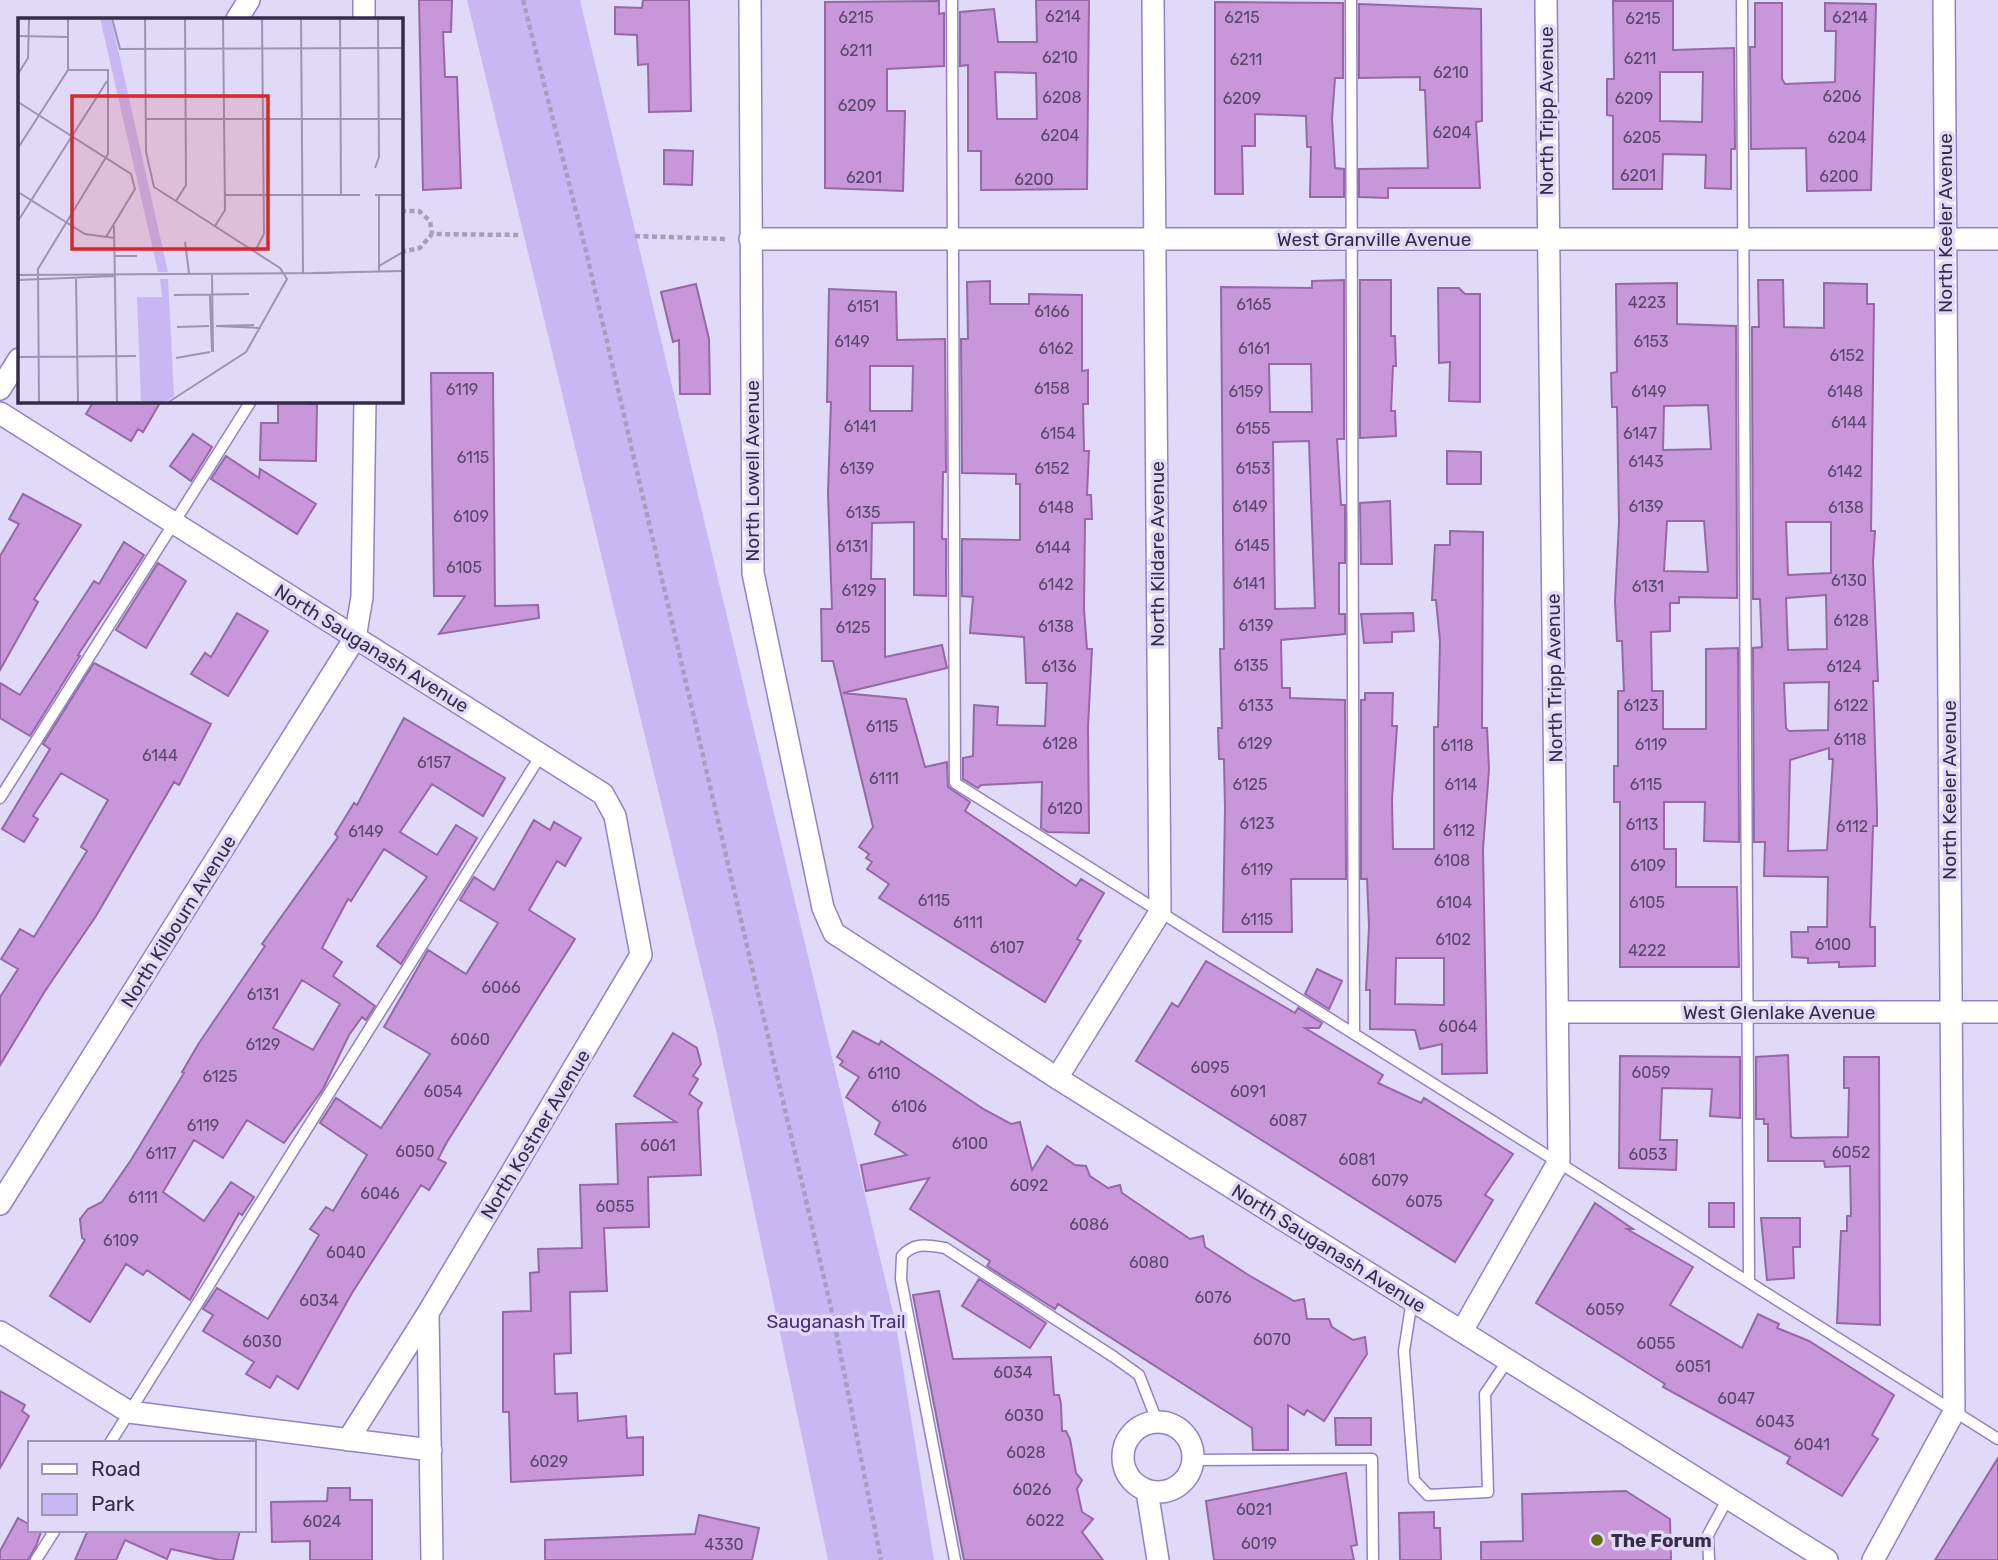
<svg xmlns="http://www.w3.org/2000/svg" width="1998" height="1560" font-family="Rubik,sans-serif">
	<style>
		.green { fill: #c7b8f3 }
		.building { fill: #c797d9; stroke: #9568a6; stroke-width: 2; fill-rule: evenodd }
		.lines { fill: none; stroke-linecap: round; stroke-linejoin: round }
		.lane-casing { stroke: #9480c7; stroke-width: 13 }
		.street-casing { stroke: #9480c7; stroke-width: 24 }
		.path { stroke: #a69ebd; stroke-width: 4.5; stroke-dasharray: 5 3.5; stroke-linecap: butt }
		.lane { stroke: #fff; stroke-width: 10 }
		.street { stroke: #fff; stroke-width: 21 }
		.poi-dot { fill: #636d15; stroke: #e0d9f8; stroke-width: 2.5 }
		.labels { text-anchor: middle; stroke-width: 7; stroke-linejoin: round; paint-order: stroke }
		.number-label { font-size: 16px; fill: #5a476e }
		.street-label { font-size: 19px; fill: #352c4a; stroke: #e0d9f8 }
		.park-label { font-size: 19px; fill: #472e75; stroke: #e0d9f8 }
		.poi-label { font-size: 19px; font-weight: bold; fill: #352c4a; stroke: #e0d9f8; text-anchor: start }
		.inset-road { fill: none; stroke: #9c94b2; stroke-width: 2 }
		.view { fill: #d62828; fill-opacity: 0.15; stroke: #d62828; stroke-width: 3.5 }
		.inset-edge { fill: none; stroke: #352c4a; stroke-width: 3.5 }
	</style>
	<rect width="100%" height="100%" fill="#e0d9f8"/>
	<path class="green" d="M467 0H580L896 1325 934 1560H828L716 1030Z"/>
	<path class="building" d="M419 0H452L451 32H443L445 77H457L461 188 423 190Z
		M643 0H689L691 111 649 112 648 64 638 65 637 35 615 34V7L642 8Z
		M1036 0H1089L1087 189 981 190V151H968V65L960 66V12L994 9 998 42H1037ZM995 72 1036 73 1037 119H997Z
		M939 1V14L944 13V66L887 69V111H905L903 191 825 188V2Z
		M1613 1H1673V50L1734 48 1735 149H1731V189L1705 188 1706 155 1663 154 1662 189H1613V116L1607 115V79H1614ZM1660 72H1703L1702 122 1660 121Z
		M1215 2 1343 3V78H1335L1332 119 1335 168 1344 169V197H1310L1311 147H1307L1306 116 1255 114V146H1242L1243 194H1215Z
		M1755 3H1782V79L1785 84 1835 82 1836 31H1825V3L1876 4 1871 190 1807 191 1806 148 1751 149 1750 47H1755Z
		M1359 4 1481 9 1482 121 1476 122 1480 188H1388V198L1359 197V169L1428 168 1425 90H1420V77L1359 78Z
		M664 150 693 151 692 185 664 184Z
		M1344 280V439H1337L1341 505H1345V563H1339V614H1345V634L1281 640 1282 688H1290V698L1345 700 1346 879H1291L1292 932H1223L1225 808 1224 759H1219L1218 728H1222L1220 649H1224L1221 287 1312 288V281ZM1269 364H1311L1312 412H1270ZM1309 441 1315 608 1275 609 1273 442Z
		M1360 280H1391V336H1395L1396 366H1393L1391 411H1395L1396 436 1360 438Z
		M1758 280H1783L1784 327 1824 328V283L1867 284V304H1874L1871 531H1875L1873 562 1878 681H1873L1877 811V826H1873L1870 927H1875V966L1839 967V962L1808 963V958L1792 957 1791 932H1808V927H1827L1828 877 1764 876 1765 842H1754L1753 648 1762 647 1760 599H1753L1752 327H1759ZM1786 522H1831V573L1788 575ZM1826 595 1827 649 1788 650 1786 598ZM1829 682 1828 730 1789 731 1786 728 1784 683ZM1829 748V759H1833L1827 850 1788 851 1790 760Z
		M990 281V304H1029V294L1082 295V371L1088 370V404H1083L1084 451H1089L1087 495H1091L1092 519H1085L1084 609 1087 649H1092L1088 727 1089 833 1048 832 1041 828 1042 782 981 785 978 788 963 779V758L973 756 974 705 998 707 997 725 1045 726 1047 683H1026L1024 637 970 633 973 597 962 596V539L1020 540V484H1016V474L962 473 961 339H968L967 282Z
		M1677 283V324L1736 326 1737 598 1679 597V603H1670V631L1651 632 1652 691H1663V729H1706V649L1738 648 1739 842 1704 841 1705 802H1664V849H1676V887H1737L1739 967H1620V802H1614V766H1618V691H1624L1622 641H1617L1615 601 1619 522 1617 407H1612L1611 373 1617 372 1616 284ZM1708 405 1711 449 1663 450 1664 406ZM1667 521H1704L1708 572 1664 571Z
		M696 284 709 339 710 394H680L679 340 673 342 661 292Z
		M1438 288H1459L1465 294H1480V402L1449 401 1450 362 1439 363Z
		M829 289 896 292 897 340 945 339 946 472H943L942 539H946V596L914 595V522L872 523 871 579H885V657L942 645 947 668 843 693 906 699 925 767 947 762 948 787 970 802 965 811 1076 886 1081 879 1104 893 1077 939 1081 941 1045 1002 879 898 889 884 867 869 872 862 866 858 869 854 859 847 873 827 833 661H822L821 609H832L828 493 831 402H827ZM870 366H913L912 411H870Z
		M431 373H493L495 606 538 605 539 618 439 634 465 596H434Z
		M94 401H161L143 432 138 429 131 441 86 414Z
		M278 401H308V404H317L316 461 260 460 261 423H278Z
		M193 434 212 447 191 481 170 466Z
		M1447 451 1481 452V484H1447Z
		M226 456 259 478 260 469 316 504 297 534 211 479Z
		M23 494 81 525 34 599 38 602 0 670V556L19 524 9 519Z
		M1390 501 1392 564H1361L1360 503Z
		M1450 531 1483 532 1482 728H1487L1489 769 1483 849 1487 1073 1442 1074V1044L1420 1049 1415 1030 1370 1029V990H1366L1369 926 1367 879H1361V700H1365V693H1393L1392 726H1397L1392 800 1393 849H1434V727H1438L1440 641 1436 600H1432L1435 545H1450ZM1396 958H1444V1005L1395 1004Z
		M124 542 144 555 78 655 80 656 30 736 0 718V683L20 695 94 581 99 584Z
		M158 563 186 581 146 648 116 630Z
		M237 613 268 631 228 696 191 674 205 653 211 657Z
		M1413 613 1414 631 1392 632V642L1364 643 1361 614Z
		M94 663 211 724 179 785 174 782 96 916 45 991 0 1065V997L18 969 1 959 20 929 34 937 87 851 81 847 108 800 61 773 33 816 38 819 24 842 2 829 50 749 43 744Z
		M404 718 505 778 483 816 432 784 400 832 437 855 456 825 477 838 401 964 377 946 427 877 384 849 351 901 348 899 322 948 342 962 333 976 375 1006 366 1020 362 1017 349 1035 323 1089 284 1143 247 1120 223 1158 194 1140 163 1192 204 1221 231 1182 254 1197 242 1215 239 1213 190 1300 147 1270 143 1275 126 1264 90 1322 50 1296 85 1240 82 1238 80 1219 88 1209 102 1202 131 1160 184 1073 182 1072 199 1043 265 946 262 944 338 837 335 834 354 803 357 805ZM302 980 340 1004 313 1050 273 1028Z
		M534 820 550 830 554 822 581 838 565 866 557 861 529 910 575 939 447 1142 438 1159 446 1163 429 1190 421 1185 352 1293 298 1389 277 1376 270 1388 246 1374 254 1362 203 1331 213 1315 203 1309 217 1288 268 1319 319 1235 310 1229 326 1207 333 1211 367 1155 320 1123 336 1098 381 1128 430 1054 384 1027 428 950 466 974 498 923 460 900 474 877 494 890Z
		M1206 961 1295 1013 1298 1008 1322 1023 1319 1028H1305L1383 1075 1378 1083 1421 1103 1424 1098 1513 1154 1485 1195 1493 1200 1455 1262 1136 1061 1172 1003 1178 1007Z
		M1317 969 1342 981 1329 1009 1305 994Z
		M853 1031 879 1045 881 1041 985 1110 1011 1124 1020 1122 1032 1170 1047 1146 1075 1165 1086 1166 1090 1176 1108 1188 1120 1185 1122 1193 1190 1239 1203 1236 1205 1247 1250 1276 1294 1301 1304 1299 1307 1319H1329L1332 1327 1353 1340 1365 1337 1367 1354 1324 1421 1307 1410 1304 1415 1288 1405V1450H1253L1252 1428 1058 1304 1055 1309 987 1266 990 1261 910 1209 929 1178 866 1191 861 1165 907 1155 875 1134 880 1122 846 1097 859 1077 840 1065 843 1061 837 1057Z
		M673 1033 697 1048 701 1064 693 1076 698 1079 689 1094 702 1103 698 1110 701 1175 648 1177 649 1227 604 1228 607 1291 570 1292 571 1353 554 1354 555 1394 577 1393 578 1421 626 1416 627 1438 643 1437V1475L511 1482 509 1412H503V1312L531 1311 530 1273 539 1272 538 1249 582 1248 580 1185 618 1184 616 1124 676 1122 634 1096Z
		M1788 1055 1791 1137 1794 1138 1848 1137 1849 1088H1844V1057H1879L1880 1325 1837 1323 1841 1231H1847V1216H1851L1850 1166 1825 1167 1824 1161H1768V1124H1764V1119H1756V1057Z
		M1620 1056 1740 1057V1118L1710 1116 1712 1089 1662 1088 1660 1140H1677L1676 1170 1619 1168Z
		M1595 1203 1633 1229H1627L1693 1267 1670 1305 1742 1348 1758 1314 1779 1324 1777 1328 1809 1341 1894 1395 1872 1435 1878 1439 1842 1496 1787 1463 1790 1457 1663 1387 1665 1384 1536 1303Z
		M1709 1203H1734V1227H1709Z
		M1761 1218H1800V1247H1793L1794 1278 1767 1280Z
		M979 1279 1046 1323 1030 1348 962 1306Z
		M939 1291 953 1359 1051 1357 1054 1395H1059L1061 1404 1062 1431H1066L1070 1439 1076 1473 1082 1480 1077 1489 1082 1512 1093 1519 1082 1532 1103 1560H964L913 1295Z
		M0 1391 25 1405 22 1411 29 1416 0 1468Z
		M1335 1418H1371V1445H1336Z
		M1998 1458V1560H1935Z
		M1346 1473 1357 1545 1351 1546 1354 1560H1214L1206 1501Z
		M328 1488H350V1500H372V1560H310V1541L272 1542 271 1502 327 1501Z
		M1626 1491 1670 1519 1671 1560H1481V1542L1523 1541 1522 1494Z
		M1434 1512V1528H1440L1441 1560H1400L1399 1513Z
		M699 1515 759 1528 752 1560H545V1540L695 1534Z
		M18 1518 30 1525V1530L41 1532 36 1546 28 1560H0V1551Z
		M88 1530H240L233 1560H219L171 1549 167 1559 125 1540 116 1560H75Z"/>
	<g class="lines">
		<defs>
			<path id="lane" d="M952 0 955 783 1998 1439
				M1351 0 1354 1033
				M1742 0 1749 1281
				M0 798 251 401
				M1412 1300 1404 1351 1414 1480 1428 1495 1488 1492 1485 1394 1508 1360
				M110 1443 541 755
				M1194 1460 1372 1459 1373 1560
				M36 1560 55 1530
				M955 1560 901 1279 902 1256C914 1242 927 1245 945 1248L1114 1357 1139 1375 1157 1421
				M1709 1560 1708 1535 1728 1498"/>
			<path id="street" d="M364 0V19
				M750 0 753 573 823 908 834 933 1057 1078 1827 1560
				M237 19 249 0
				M750 239H1998
				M0 389 19 359
				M0 413 603 794 615 816 641 955 428 1313 348 1440
				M1559 1012H1998
				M1057 1078 1160 912 1153 0
				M0 1204 355 638 362 597 365 401
				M428 1313 432 1560
				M1462 1331 1559 1161 1546 0
				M0 1332 129 1412 431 1450
				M1123 1457a35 35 0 1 1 70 0a35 35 0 1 1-70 0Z
				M1147 1491 1158 1560
				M1873 1560 1954 1412 1944 0"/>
		</defs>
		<use href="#lane" class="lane-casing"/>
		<use href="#street" class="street-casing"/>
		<path class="path" d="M523 0 585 247 834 1321 881 1560
			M401 211H419L430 221 432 234
			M635 236 728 239
			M401 252 420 248 432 234 521 235"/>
		<use href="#lane" class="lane"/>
		<use href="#street" class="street"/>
	</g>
	<circle class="poi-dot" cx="1597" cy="1540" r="7"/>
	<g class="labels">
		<g class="number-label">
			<text x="1063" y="22">6214</text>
			<text x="856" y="23">6215</text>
			<text x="1242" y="23">6215</text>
			<text x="1850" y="23">6214</text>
			<text x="1643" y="24">6215</text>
			<text x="856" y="56">6211</text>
			<text x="1060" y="63">6210</text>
			<text x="1640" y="64">6211</text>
			<text x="1246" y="65">6211</text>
			<text x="1451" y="78">6210</text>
			<text x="1842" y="102">6206</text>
			<text x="1062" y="103">6208</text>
			<text x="1242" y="104">6209</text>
			<text x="1634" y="104">6209</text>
			<text x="857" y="111">6209</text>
			<text x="1452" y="138">6204</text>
			<text x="1060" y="141">6204</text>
			<text x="1642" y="143">6205</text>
			<text x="1847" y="143">6204</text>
			<text x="1638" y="181">6201</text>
			<text x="1839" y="182">6200</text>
			<text x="864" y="183">6201</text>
			<text x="1034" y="185">6200</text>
			<text x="1647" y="308">4223</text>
			<text x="1254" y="310">6165</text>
			<text x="863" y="312">6151</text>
			<text x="1052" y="317">6166</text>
			<text x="852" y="347">6149</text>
			<text x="1651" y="347">6153</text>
			<text x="1056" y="354">6162</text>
			<text x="1254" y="354">6161</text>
			<text x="1847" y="361">6152</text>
			<text x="1052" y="394">6158</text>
			<text x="462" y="395">6119</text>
			<text x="1246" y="397">6159</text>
			<text x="1649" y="397">6149</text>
			<text x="1845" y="397">6148</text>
			<text x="1849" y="428">6144</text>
			<text x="860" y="432">6141</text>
			<text x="1253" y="434">6155</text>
			<text x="1058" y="439">6154</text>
			<text x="1640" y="439">6147</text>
			<text x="473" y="463">6115</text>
			<text x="1646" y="467">6143</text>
			<text x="857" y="474">6139</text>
			<text x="1052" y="474">6152</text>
			<text x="1253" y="474">6153</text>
			<text x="1845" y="477">6142</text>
			<text x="1250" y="512">6149</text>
			<text x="1646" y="512">6139</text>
			<text x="1056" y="513">6148</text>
			<text x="1846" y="513">6138</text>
			<text x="863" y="518">6135</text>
			<text x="471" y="522">6109</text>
			<text x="1252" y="551">6145</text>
			<text x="852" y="552">6131</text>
			<text x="1053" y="553">6144</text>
			<text x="464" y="573">6105</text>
			<text x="1849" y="586">6130</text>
			<text x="1249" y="589">6141</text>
			<text x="1056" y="590">6142</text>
			<text x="1648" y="592">6131</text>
			<text x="859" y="596">6129</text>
			<text x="1851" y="626">6128</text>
			<text x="1256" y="631">6139</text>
			<text x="1056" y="632">6138</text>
			<text x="853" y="633">6125</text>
			<text x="1251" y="671">6135</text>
			<text x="1059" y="672">6136</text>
			<text x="1844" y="672">6124</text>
			<text x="1256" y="711">6133</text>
			<text x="1641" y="711">6123</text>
			<text x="1851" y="711">6122</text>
			<text x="882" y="732">6115</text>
			<text x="1850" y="745">6118</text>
			<text x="1060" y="749">6128</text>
			<text x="1255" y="749">6129</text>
			<text x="1651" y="750">6119</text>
			<text x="1457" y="751">6118</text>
			<text x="160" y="761">6144</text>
			<text x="434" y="768">6157</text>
			<text x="884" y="784">6111</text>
			<text x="1250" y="790">6125</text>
			<text x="1461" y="790">6114</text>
			<text x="1646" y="790">6115</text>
			<text x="1065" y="814">6120</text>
			<text x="1257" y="829">6123</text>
			<text x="1642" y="830">6113</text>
			<text x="1852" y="832">6112</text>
			<text x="1459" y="836">6112</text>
			<text x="366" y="837">6149</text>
			<text x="1452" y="866">6108</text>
			<text x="1648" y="871">6109</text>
			<text x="1257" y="875">6119</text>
			<text x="934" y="906">6115</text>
			<text x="1454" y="908">6104</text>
			<text x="1647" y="908">6105</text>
			<text x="1257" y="925">6115</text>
			<text x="968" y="928">6111</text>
			<text x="1453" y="945">6102</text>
			<text x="1833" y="950">6100</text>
			<text x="1007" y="953">6107</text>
			<text x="1647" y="956">4222</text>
			<text x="501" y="993">6066</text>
			<text x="263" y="1000">6131</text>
			<text x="1458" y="1032">6064</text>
			<text x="470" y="1045">6060</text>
			<text x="263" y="1050">6129</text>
			<text x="1210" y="1073">6095</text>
			<text x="1651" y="1078">6059</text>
			<text x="884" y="1079">6110</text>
			<text x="220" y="1082">6125</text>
			<text x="443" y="1097">6054</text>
			<text x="1248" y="1097">6091</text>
			<text x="909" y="1112">6106</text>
			<text x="1288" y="1126">6087</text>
			<text x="203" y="1131">6119</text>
			<text x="970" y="1149">6100</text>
			<text x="658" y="1151">6061</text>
			<text x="415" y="1157">6050</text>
			<text x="1851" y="1158">6052</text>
			<text x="161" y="1159">6117</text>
			<text x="1648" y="1160">6053</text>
			<text x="1357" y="1165">6081</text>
			<text x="1390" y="1186">6079</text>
			<text x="1029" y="1191">6092</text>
			<text x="380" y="1199">6046</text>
			<text x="143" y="1203">6111</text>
			<text x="1424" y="1207">6075</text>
			<text x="615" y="1212">6055</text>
			<text x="1089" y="1230">6086</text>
			<text x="121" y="1246">6109</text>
			<text x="346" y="1258">6040</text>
			<text x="1149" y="1268">6080</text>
			<text x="1213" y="1303">6076</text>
			<text x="319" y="1306">6034</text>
			<text x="1605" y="1315">6059</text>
			<text x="1272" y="1345">6070</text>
			<text x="262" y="1347">6030</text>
			<text x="1656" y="1349">6055</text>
			<text x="1693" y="1372">6051</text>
			<text x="1013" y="1378">6034</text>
			<text x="1736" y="1404">6047</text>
			<text x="1024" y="1421">6030</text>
			<text x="1775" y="1427">6043</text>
			<text x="1812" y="1450">6041</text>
			<text x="1026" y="1458">6028</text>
			<text x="549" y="1467">6029</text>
			<text x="1032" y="1495">6026</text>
			<text x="1254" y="1515">6021</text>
			<text x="1045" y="1526">6022</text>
			<text x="322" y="1527">6024</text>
			<text x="1259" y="1549">6019</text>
			<text x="724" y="1550">4330</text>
		</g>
		<g class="street-label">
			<text transform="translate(1546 111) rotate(-90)" y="7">North Tripp Avenue</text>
			<text transform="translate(1945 223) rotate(-90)" y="7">North Keeler Avenue</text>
			<text x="1374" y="246">West Granville Avenue</text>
			<text transform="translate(752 471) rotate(-90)" y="7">North Lowell Avenue</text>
			<text transform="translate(1157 554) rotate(-90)" y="7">North Kildare Avenue</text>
			<text transform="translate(372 648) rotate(32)" y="7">North Sauganash Avenue</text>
			<text transform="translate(1554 678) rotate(-91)" y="7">North Tripp Avenue</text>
			<text transform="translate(1949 790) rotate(-90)" y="7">North Keeler Avenue</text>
			<text transform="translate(178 921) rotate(-58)" y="7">North Kilbourn Avenue</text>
			<text x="1779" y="1019">West Glenlake Avenue</text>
			<text transform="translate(535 1134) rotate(-59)" y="7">North Kostner Avenue</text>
			<text transform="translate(1329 1248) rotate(32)" y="7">North Sauganash Avenue</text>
		</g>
		<g class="park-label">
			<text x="836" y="1328">Sauganash Trail</text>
		</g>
		<g class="poi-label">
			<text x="1611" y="1547">The Forum</text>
		</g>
	</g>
	<g transform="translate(18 18)">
		<rect width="385" height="385" fill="#e0d9f8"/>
		<path d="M82 0H93L150 254H140ZM142 261H150L156 378 146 385H123L119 279H144Z" fill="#c7b8f3"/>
		<path class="inset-road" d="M94 0 102 31 385 30M127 0 128 134 136 169 262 250 269 261 228 334 149 385M283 0 285 255M322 0 323 177M0 18 50 19M0 56 10 40 11 0M0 84 113 156 117 171 88 219M128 101H383M0 130 50 52V0M357 150 361 139 360 0M0 174 67 216 96 220M207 177H342M357 177H385M158 183 168 167 167 0M0 203 89 63M96 208 99 385M197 208 207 192 205 0M167 224 171 255M237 233 246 216 244 0M97 238H119M361 248 385 234M361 254V177M294 255 385 253M0 257 314 255M194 257 195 334M58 261 60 385M0 262 97 258M156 277 231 276M192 278 194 334M198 308 243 310M198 308 236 307M159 309 191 308M159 309 191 308M0 339 118 338M158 340 192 334M21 385 20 251 90 136V52H50"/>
		<path class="view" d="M54 78H250V231H54Z"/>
		<rect width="385" height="385" class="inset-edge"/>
	</g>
	<rect x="28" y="1441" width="228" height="91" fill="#e0d9f8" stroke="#9c94b2" stroke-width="2"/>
	<rect x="42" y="1464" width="35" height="10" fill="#ffffff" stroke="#9c94b2" stroke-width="2"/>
	<text x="91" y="1476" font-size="21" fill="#352c4a">Road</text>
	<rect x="42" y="1494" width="35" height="21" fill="#c7b8f3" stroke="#9c94b2" stroke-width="2"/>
	<text x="91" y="1511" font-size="21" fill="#352c4a">Park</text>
</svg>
